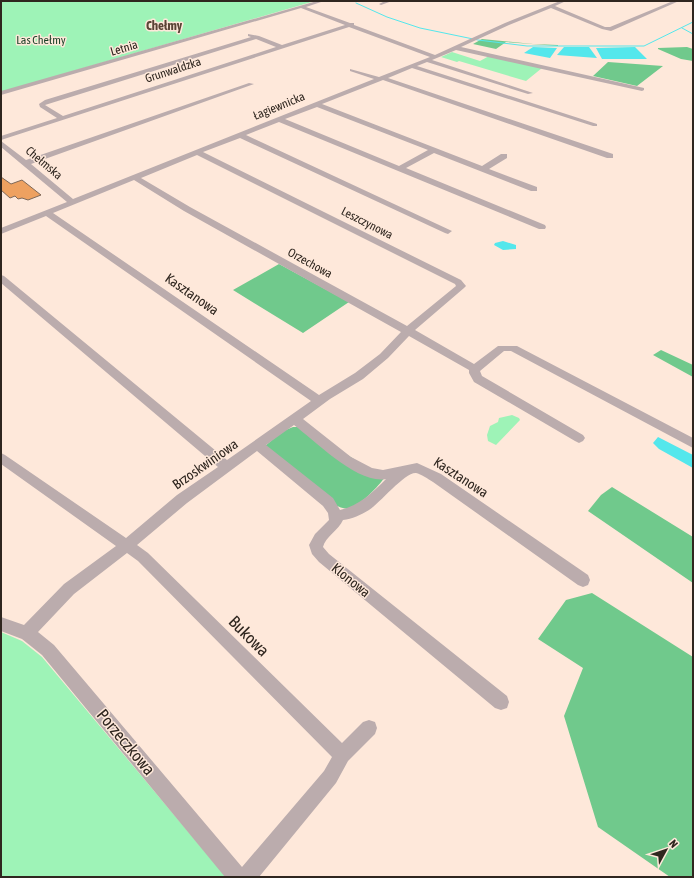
<svg xmlns="http://www.w3.org/2000/svg" width="694" height="878" font-family="'Asap Condensed',sans-serif">
	<style>
		.green { fill: #9ef3b7 }
		.forest { fill: #70c98c }
		.water { fill: #54e7ec }
		.lines { fill: none; stroke-linecap: round; stroke-linejoin: round }
		.stream { stroke: #54e7ec; stroke-width: 1 }
		.building { fill: #eea160; stroke: #7e6858 }
		.minor { fill: #bbacad; fill-rule: evenodd }
		.labels { text-anchor: middle; stroke-width: 3; stroke-linejoin: round; paint-order: stroke }
		.far-park-label { font-size: 12px; fill: #193e26; stroke: #fee8da }
		.far-street-label { font-size: 12px; fill: #2f261f; stroke: #fee8da }
		.far-neighbourhood-label { font-size: 13px; font-weight: bold; fill: #5a4436; stroke: #fee8da }
		.street-label { font-size: 14px; fill: #2f261f; stroke: #fee8da }
		.near-street-label { font-size: 17px; fill: #2f261f; stroke: #fee8da }
	</style>
	<rect width="100%" height="100%" fill="#fee8da"/>
	<path class="green" d="M1 1H315L1 92Z
		M452 52 480 61 489 56 542 68 526 81 459 61 457 62 441 57Z
		M512 415 519 418 520 420 496 445 488 441 487 435 490 426 498 422 499 418Z
		M1 632 22 641 42 657 226 877H1Z"/>
	<path class="forest" d="M482 39 533 44 558 45V46L506 42 496 49 473 44Z
		M687 47 693 49V61L681 59 658 49V48Z
		M608 62 663 66 637 86 593 76Z
		M279 264 349 302 303 333 233 290Z
		M661 350 693 365V377L653 355Z
		M293 427H303L384 478C380 485 359 506 351 508 345 510 340 507 335 505L265 446 283 431Z
		M612 487 693 537V583L588 511 601 495Z
		M592 593 693 657V877H670L598 827 564 716 583 668 538 639 566 600Z"/>
	<path class="water" d="M533 47 557 48 550 58 524 53Z
		M564 47H589L597 58 557 55Z
		M635 47 647 59H602L596 48Z
		M503 241 516 245V249L503 250 494 245 495 243Z
		M658 437 693 455V468L659 449 653 443Z"/>
	<g class="lines">
		<path class="stream" d="M356 3 387 17 420 28 478 40 527 46H644L693 22
			M682 28 693 34"/>
	</g>
	<path class="building" d="M1 177 11 184 22 180 41 195 28 200 22 198 18 199 15 196 10 198 1 190Z"/>
	<g class="lines">
		<path class="minor" d="M317 1H324L306 7 350 23H354V25L435 55 505 23 560 1H566L555 6 605 27H610L673 1H679L611 31 602 29 551 8 509 25 461 47 644 88V90L642 91 456 50 432 60 533 93 528 94 427 62 417 66 597 124V126H593L412 68 388 78 613 154V158H607L383 80 322 104 482 166 501 154H507V158L489 169 537 187V191H531L434 153 406 168 545 225 546 227 545 229H539L279 122 246 135 452 231 448 234 445 233 240 138 203 152 461 280 466 286 464 288 415 330 474 364 498 346H517L693 438V448L511 351H504L480 371 482 376 583 435 585 438 583 441 579 443 575 441 474 382 469 373V370L409 336 388 358 363 379 330 399 303 419 351 457 372 468 383 470 417 463 441 474 588 575 590 580 588 585 583 587 578 585 433 482C428 479 421 474 416 473 405 472 380 503 369 510 361 515 352 519 343 520 339 530 325 537 323 547L329 554 507 696 509 702 507 708 501 710 495 708 319 562 312 554 309 545 315 534 329 520 328 513 323 506 257 451 187 503 137 545 148 553 342 743 363 722 369 720 375 722 377 728 375 734 348 761 336 783 259 877H225L42 655 22 639 1 631V617L24 625 64 584 116 546 1 464V453L5 455 126 538 177 495 218 467 1 283V275L4 276 227 460 311 401 46 216 1 234V228L67 202 1 147V141L26 160 249 83 254 84 31 164 73 199 374 79 350 71V69L379 77 430 57 349 27 1 140V136L57 118 40 107 39 104 45 100 251 37 248 36V34L259 36 282 45 345 25 301 8 1 95V91ZM256 39 276 47 63 116 45 105ZM317 107 428 150 399 166 285 119ZM197 155 455 284 456 286 407 326 190 207 141 178ZM134 180 184 211 401 332 380 354 355 373 319 395 53 213ZM294 425C315 441 359 485 386 479 373 492 359 506 340 510L333 498 266 445ZM127 553 138 561 332 757 324 771 242 867 54 645 38 632 74 594Z
			M385 1H392L381 5 379 4Z"/>
	</g>
	<g class="labels">
		<g class="far-park-label">
			<text x="41" y="44">Las Chełmy</text>
		</g>
		<g class="far-street-label">
			<text transform="translate(124 48) rotate(-16)" y="4">Letnia</text>
			<text transform="translate(173 70) rotate(-18)" y="4">Grunwaldzka</text>
			<text transform="translate(279 106) rotate(-22)" y="4">Łagiewnicka</text>
			<text transform="translate(44 163) rotate(40)" y="4">Chełmska</text>
			<text transform="translate(367 223) rotate(27)" y="4">Leszczynowa</text>
			<text transform="translate(310 263) rotate(29)" y="4">Orzechowa</text>
		</g>
		<g class="far-neighbourhood-label">
			<text x="164" y="30">Chełmy</text>
		</g>
		<g class="street-label">
			<text transform="translate(192 294) rotate(35)" y="5">Kasztanowa</text>
			<text transform="translate(205 464) rotate(-35)" y="5">Brzoskwiniowa</text>
			<text transform="translate(461 477) rotate(33)" y="5">Kasztanowa</text>
			<text transform="translate(351 580) rotate(39)" y="5">Klonowa</text>
		</g>
		<g class="near-street-label">
			<text transform="translate(249 636) rotate(45)" y="6">Bukowa</text>
			<text transform="translate(126 742) rotate(50)" y="6">Porzeczkowa</text>
		</g>
	</g>
	<rect width="694" height="878" fill="none" stroke="#2f261f" stroke-width="4"/>
	<g transform="translate(666 850) rotate(50)" stroke="#fee8da" stroke-width="3" paint-order="stroke">
	<path d="M0-3L7 15L0 10L-7 15Z" fill="#2f261f"/>
	<text y="-6" font-size="11" font-weight="bold" text-anchor="middle" fill="#2f261f">N</text>
	</g>
</svg>
